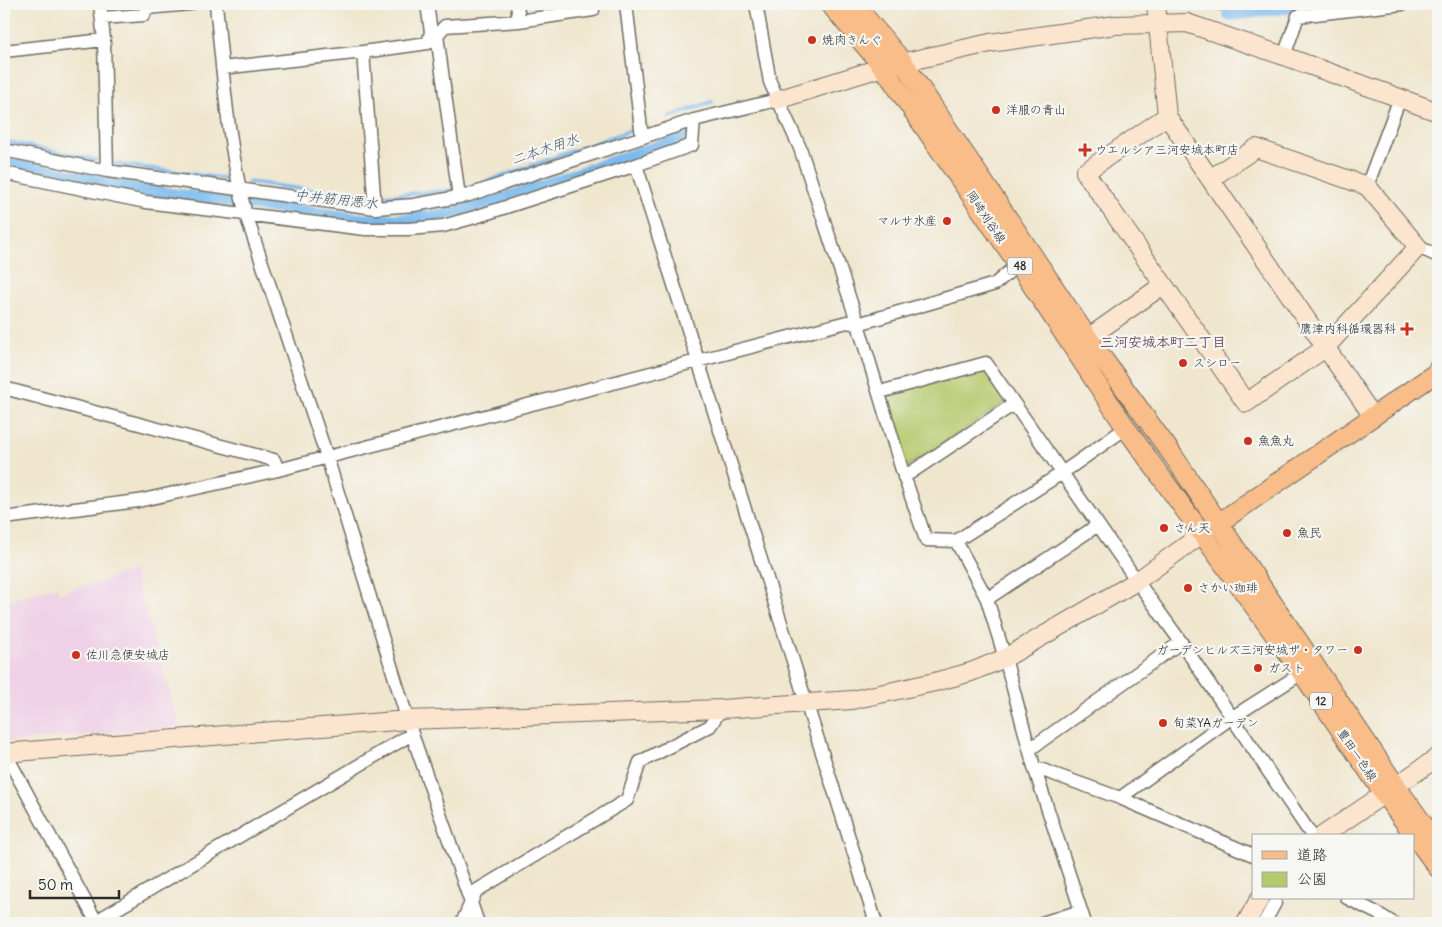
<svg xmlns="http://www.w3.org/2000/svg" width="1442" height="927" font-family="Delius,'Klee One',sans-serif">
	<style>
		.built { fill: #efd0e6 }
		.green { fill: #b5ca6e; stroke: #707a4c }
		.lines { fill: none; stroke-linecap: round; stroke-linejoin: round }
		.stream { stroke: #7abaee; stroke-width: 4 }
		.canal { stroke: #7abaee; stroke-width: 12 }
		.street-casing { stroke: #706c64; stroke-width: 15 }
		.secondary-casing { stroke: #706c64; stroke-width: 20 }
		.primary-casing { stroke: #706c64; stroke-width: 21 }
		.street { stroke: #fff; stroke-width: 12 }
		.secondary { stroke: #fce5cf; stroke-width: 18 }
		.primary { stroke: #f8bd88; stroke-width: 19 }
		.poi-dot { fill: #c8321e; stroke: #f6f6f2; stroke-width: 2 }
		.labels { text-anchor: middle; stroke-width: 4.5; stroke-linejoin: round; paint-order: stroke }
		.shield { fill: #f6f6f2; stroke: #686867; stroke-width: 1 }
		.shield-label { font-size: 11px; font-weight: bold; fill: #2b2b2b }
		.poi-label { font-size: 12px; fill: #2b2b2b; stroke: #f6f6f2; text-anchor: start }
		.street-label { font-size: 12px; fill: #2b2b2b; stroke: #f6f6f2 }
		.water-label { font-size: 14px; font-style: italic; fill: #435666; stroke: #f6f6f2 }
		.neighbourhood-label { font-size: 14px; font-weight: bold; fill: #69525d; stroke: #f6f6f2 }
	</style>
	<rect width="100%" height="100%" fill="#f6f6f2"/>
	<filter id="ink" filterUnits="userSpaceOnUse"><feTurbulence type="fractalNoise" baseFrequency=".02" numOctaves="2"/><feDisplacementMap in="SourceGraphic" scale="10" xChannelSelector="R" yChannelSelector="G"/><feConvolveMatrix kernelMatrix="1 2 1 2 8 2 1 2 1" color-interpolation-filters="sRGB"/></filter>
	<filter id="wash" filterUnits="userSpaceOnUse"><feTurbulence type="fractalNoise" baseFrequency=".0096" numOctaves="4" result="noise"/><feDisplacementMap in="SourceGraphic" scale="20" xChannelSelector="R" yChannelSelector="G"/><feGaussianBlur stdDeviation="1.12" result="paint"/><feColorMatrix in="noise" values="0 0 0 0 0 0 0 0 0 0 0 0 0 0 0 0 0 1.4 0 .05"/><feComposite in="paint" operator="in"/></filter>
	<g filter="url(#wash)">
		<rect width="100%" height="100%" fill="#f0e6ce"/>
		<path class="built" d="M133 571 180 727 5 742 4 602 57 586 59 594Z"/>
		<path class="green" d="M1198 4H1280L1223 11Z
			M980 364 1011 399 902 470 880 392Z"/>
		<g class="lines">
			<path class="stream" d="M669 117 712 102
				M4 141 95 160
				M116 164 227 179
				M248 182 370 198
				M466 189 632 130
				M384 196 455 190"/>
			<path class="canal" d="M1229 15 1317 4
				M4 162 142 190 368 220 408 219 441 215 487 204 686 137"/>
		</g>
	</g>
	<g filter="url(#ink)">
		<g class="lines">
			<defs>
				<path id="street" d="M100 4 104 40 107 171
					M216 4C223 73 228 147 246 215L327 457 412 734 478 923
					M517 4 519 21
					M626 4 642 137
					M756 4 770 82 800 148 858 324 902 470 926 540 956 541 1062 473 1126 428
					M102 18 144 15 147 8 190 4
					M431 32 437 35 445 26 519 21 593 10V4
					M437 35 459 197
					M4 51 104 40
					M363 52 428 43 431 32 427 4
					M1284 56 1298 16 1402 4
					M222 68 363 52 375 208
					M4 150 107 171 375 208 414 205 469 195 694 120 777 100
					M636 165 692 145 694 120
					M4 173 146 202 365 229H409L443 226 475 217 636 165 876 923
					M1367 186 1400 98
					M1418 247 1438 256
					M4 388 274 460 278 470
					M880 392 986 363 1137 581 1181 642 1312 836
					M904 477 1014 404
					M4 518 138 501 278 470 847 322 858 324 995 284 1018 264
					M956 541 987 599 1005 658 1034 767 1085 923
					M987 599 1098 525
					M1030 749 1181 642
					M4 751 97 923
					M1034 767 1120 798 1253 855
					M1120 798 1231 718 1302 673
					M1347 898 1377 913 1393 923
					M93 923 412 734
					M462 923 476 891 627 800 640 762 710 726 721 709
					M1042 923 1081 911
					M1264 923 1275 903"/>
				<path id="secondary" d="M1156 4 1167 116 1372 415
					M777 100 883 67 990 43 1115 25 1187 23 1284 56 1438 112
					M1167 116 1085 172 1246 403 1325 348 1418 247 1367 186 1256 148 1210 179
					M1088 338 1163 285
					M4 753 408 720 721 709 852 700 935 682 971 672 1005 658 1137 581 1202 534
					M1396 786 1438 757
					M1322 836 1384 794
					M1246 923 1260 898"/>
				<path id="primary" d="M830 4 883 67 1018 264 1126 428 1302 673 1384 794 1438 868
					M854 4 903 62 1088 338 1174 457 1396 786 1438 845
					M1210 529 1436 373 1438 369"/>
			</defs>
			<use href="#street" class="street-casing"/>
			<use href="#secondary" class="secondary-casing"/>
			<use href="#primary" class="primary-casing"/>
			<use href="#street" class="street"/>
			<use href="#secondary" class="secondary"/>
			<use href="#primary" class="primary"/>
		</g>
	</g>
	<g class="poi-dot">
		<circle cx="812" cy="40" r="5"/>
		<circle cx="996" cy="110" r="5"/>
		<path d="M1082.5 142.5h5v5h5v5h-5v5h-5v-5h-5v-5h5z"/>
		<circle cx="947" cy="221" r="5"/>
		<path d="M1404.5 321.5h5v5h5v5h-5v5h-5v-5h-5v-5h5z"/>
		<circle cx="1183" cy="363" r="5"/>
		<circle cx="1248" cy="441" r="5"/>
		<circle cx="1164" cy="528" r="5"/>
		<circle cx="1287" cy="533" r="5"/>
		<circle cx="1188" cy="588" r="5"/>
		<circle cx="1358" cy="650" r="5"/>
		<circle cx="76" cy="655" r="5"/>
		<circle cx="1258" cy="668" r="5"/>
		<circle cx="1163" cy="723" r="5"/>
	</g>
	<g class="labels">
		<g class="shield">
			<rect x="1007.5" y="257.5" width="25" height="17" rx="4"/>
			<rect x="1310" y="692.5" width="22" height="17" rx="4"/>
		</g>
		<g class="shield-label">
			<text x="1020" y="270">48</text>
			<text x="1321" y="705">12</text>
		</g>
		<g class="poi-label">
			<text x="822" y="44">焼肉きんぐ</text>
			<text x="1006" y="114">洋服の青山</text>
			<text x="1095" y="154">ウエルシア三河安城本町店</text>
			<text x="937" y="225" text-anchor="end">マルサ水産</text>
			<text x="1396" y="333" text-anchor="end">鷹津内科循環器科</text>
			<text x="1193" y="367">スシロー</text>
			<text x="1258" y="445">魚魚丸</text>
			<text x="1174" y="532">さん天</text>
			<text x="1297" y="537">魚民</text>
			<text x="1198" y="592">さかい珈琲</text>
			<text x="1348" y="654" text-anchor="end">ガーデンヒルズ三河安城ザ・タワー</text>
			<text x="86" y="659">佐川急便安城店</text>
			<text x="1268" y="672">ガスト</text>
			<text x="1173" y="727">旬菜YAガーデン</text>
		</g>
		<g class="street-label">
			<text transform="translate(986 217) rotate(56)" y="4">岡崎刈谷線</text>
			<text transform="translate(1357 755) rotate(56)" y="4">豊田一色線</text>
		</g>
		<g class="water-label">
			<text transform="translate(545 149) rotate(-19)" y="5">二本木用水</text>
			<text transform="translate(336 199) rotate(6)" y="5">中井筋用悪水</text>
		</g>
		<g class="neighbourhood-label">
			<text x="1163" y="347">三河安城本町二丁目</text>
		</g>
	</g>
	<rect width="1442" height="927" fill="none" stroke="#f6f6f2" stroke-width="20"/>
	<rect x="1252" y="834" width="162" height="65" fill="#f6f6f2" stroke="#a5a5a2"/>
	<rect x="1262" y="851" width="25" height="8" fill="#f8bd88" stroke="#a5a5a2"/>
	<text x="1297" y="860" font-size="15" fill="#2b2b2b">道路</text>
	<rect x="1262" y="872" width="25" height="15" fill="#b5ca6e" stroke="#a5a5a2"/>
	<text x="1297" y="884" font-size="15" fill="#2b2b2b">公園</text>
	<path d="M30 890v8h89v-8" fill="none" stroke="#2b2b2b" stroke-width="2.5"/>
	<text x="38" y="890" font-size="15" fill="#2b2b2b" stroke="#f6f6f2" stroke-width="4" paint-order="stroke">50 m</text>
</svg>
